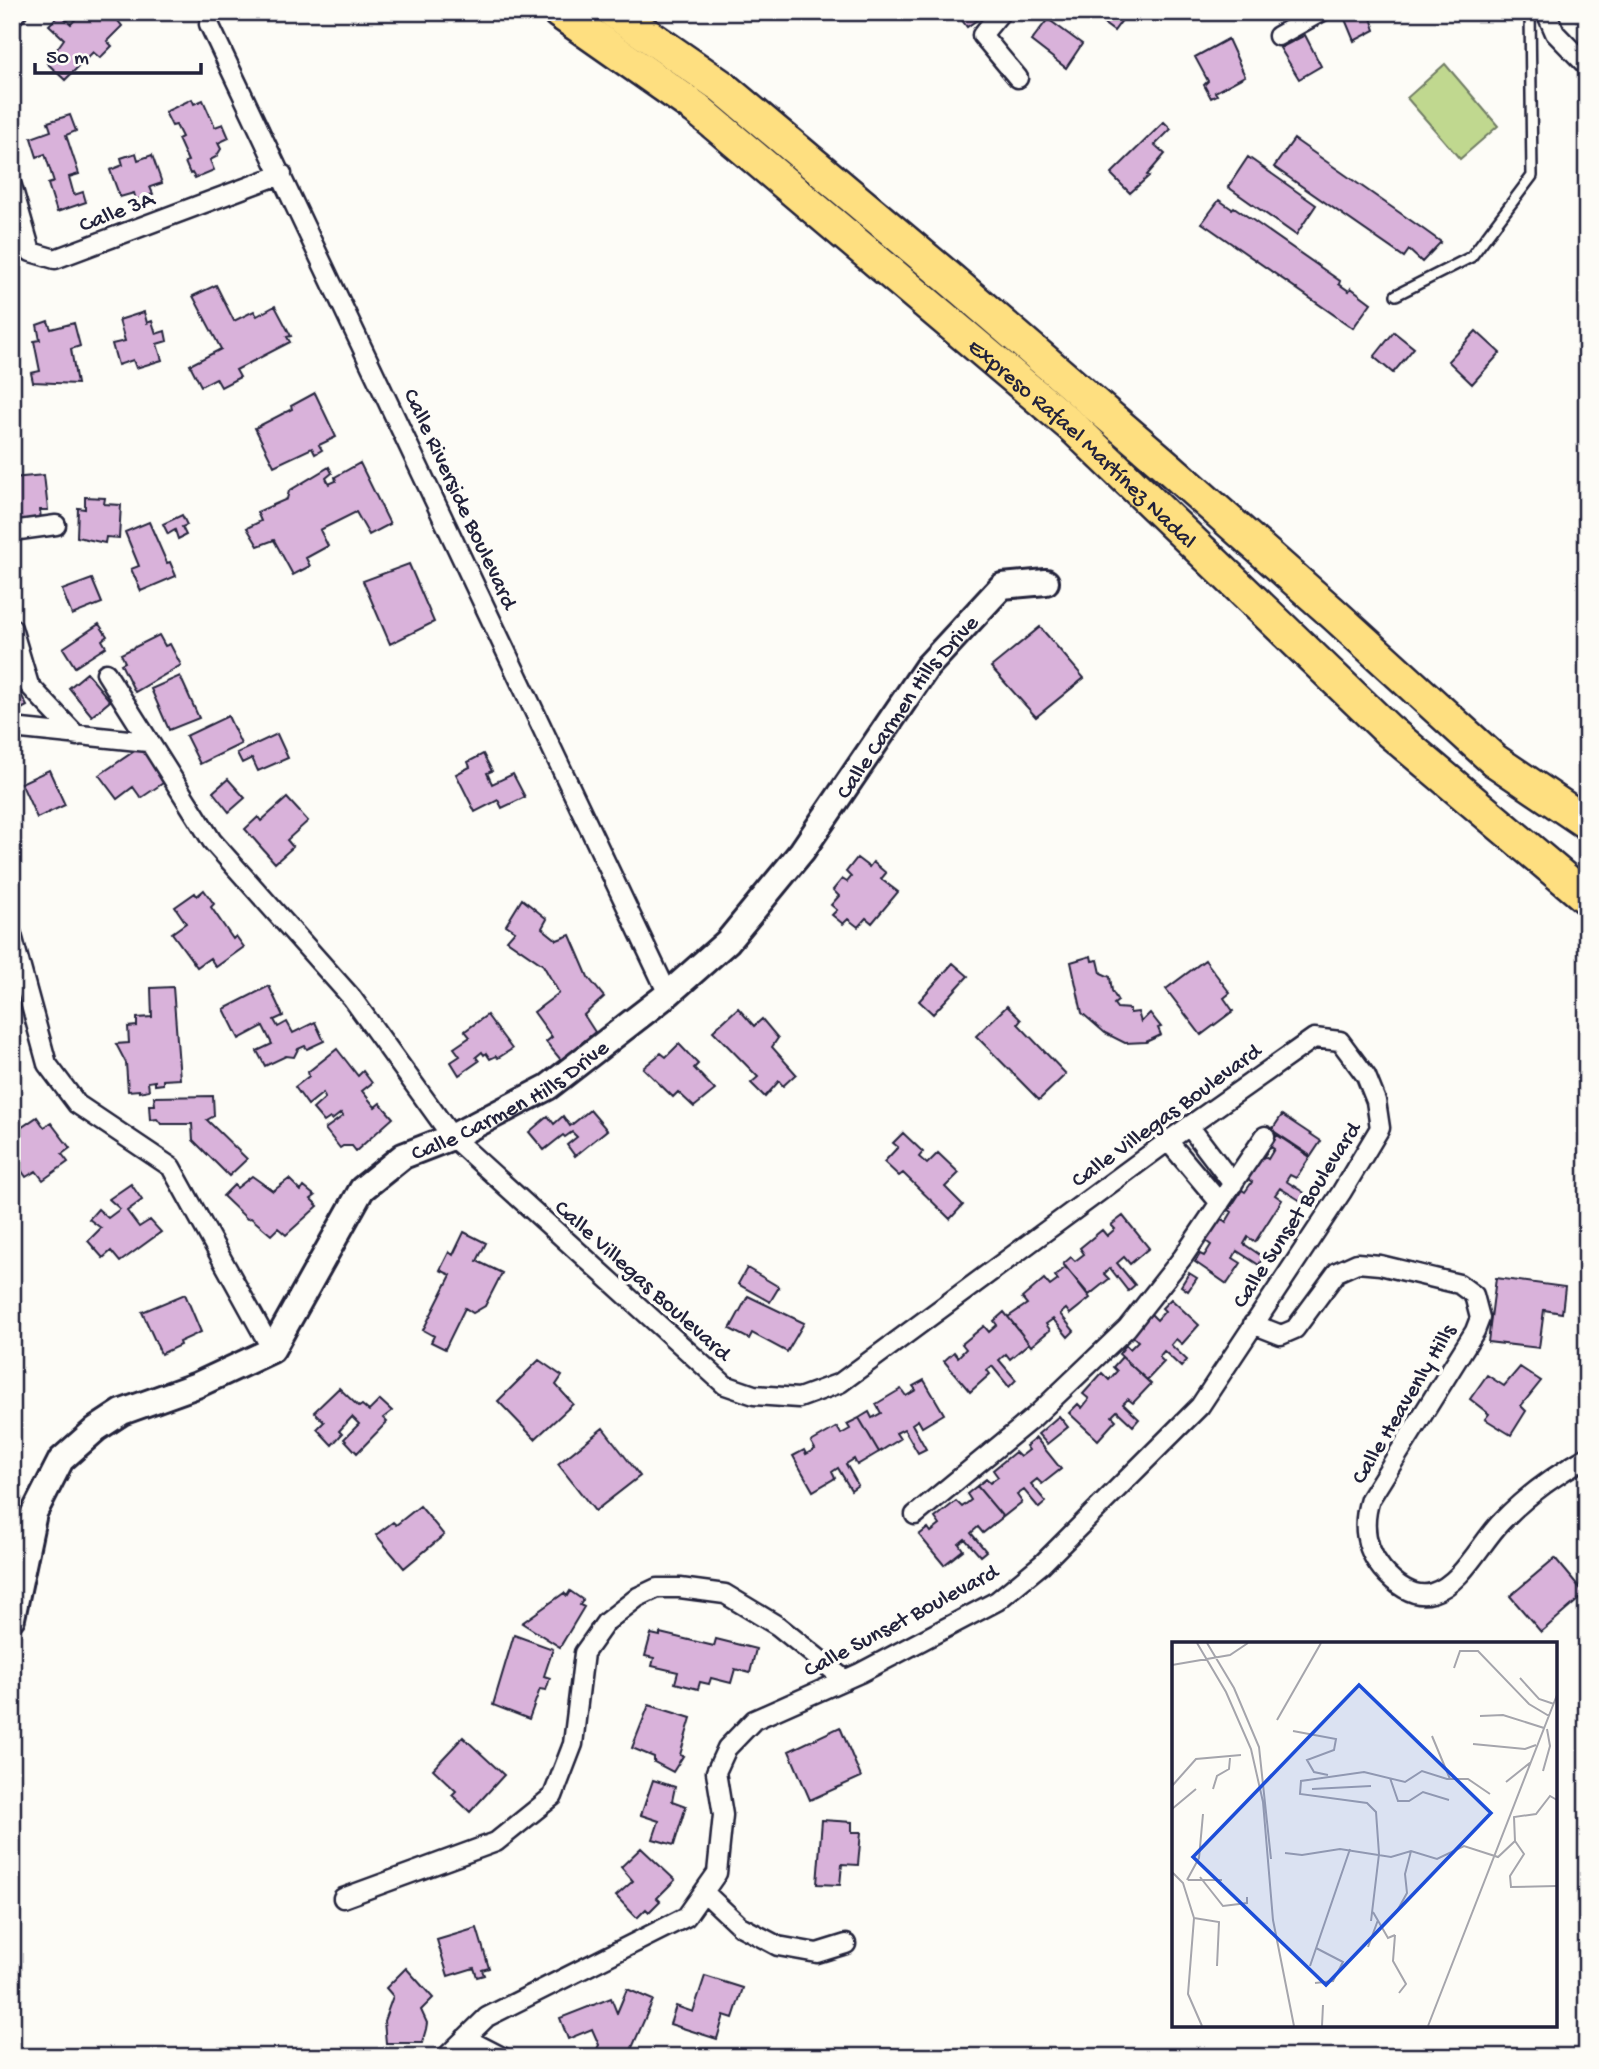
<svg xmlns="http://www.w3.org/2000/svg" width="1599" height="2069" font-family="'Gochi Hand',sans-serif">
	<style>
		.green { fill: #c0d88f; stroke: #717d65; stroke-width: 2 }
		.building { fill: #d9b2da; stroke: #22223b; stroke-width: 2 }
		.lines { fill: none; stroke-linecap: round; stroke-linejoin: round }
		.lane-casing { stroke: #22223b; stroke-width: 14 }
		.street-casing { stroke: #22223b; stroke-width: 23 }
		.secondary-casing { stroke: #22223b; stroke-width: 30 }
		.highway-casing { stroke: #22223b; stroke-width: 37 }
		.lane { stroke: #fdfcf7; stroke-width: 9 }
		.street { stroke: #fdfcf7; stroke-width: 18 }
		.secondary { stroke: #fdfcf7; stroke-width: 24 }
		.highway { stroke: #fedf80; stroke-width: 32 }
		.labels { text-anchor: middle; stroke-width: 7; stroke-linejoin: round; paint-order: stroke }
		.street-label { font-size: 23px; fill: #22223b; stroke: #fdfcf7 }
		.inset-road { fill: none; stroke: #a5a5ac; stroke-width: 2 }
		.view { fill: #1d4ed8; fill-opacity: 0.15; stroke: #1d4ed8; stroke-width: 3.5 }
		.inset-edge { fill: none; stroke: #22223b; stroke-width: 3.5 }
	</style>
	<rect width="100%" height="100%" fill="#fdfcf7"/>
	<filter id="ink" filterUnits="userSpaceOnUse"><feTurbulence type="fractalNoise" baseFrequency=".0143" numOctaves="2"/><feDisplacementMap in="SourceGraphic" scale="14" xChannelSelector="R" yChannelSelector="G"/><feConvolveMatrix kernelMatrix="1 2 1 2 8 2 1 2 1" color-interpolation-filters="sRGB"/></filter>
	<g filter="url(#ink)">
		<path class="green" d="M1445 64 1498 126 1460 159 1407 98Z"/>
		<path class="building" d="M82 12H111L122 26 107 41 112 46 100 58 93 52 65 80 47 63 64 39 49 25 60 14 71 24Z
			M956 12H988L967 27Z
			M1088 12H1128L1114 31Z
			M1342 12H1369L1375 30 1354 41Z
			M1048 19 1082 44 1066 68 1031 41Z
			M1305 35 1321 66 1299 79 1280 48Z
			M1228 39 1245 76 1215 92 1217 95 1211 98 1204 85 1208 81 1195 57Z
			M192 99 194 104 203 100 215 127 223 124 229 138 218 143 221 149 216 157 210 160 214 170 195 178 192 173 190 174 185 162 188 161 178 139 182 137 176 125 172 126 165 112Z
			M70 115 76 131 66 135 79 174 69 177 74 195 83 192 86 202 57 212 48 184 54 182 45 154 37 157 31 138 51 131 48 122Z
			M1164 122 1171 129 1155 145 1165 154 1147 175 1149 176 1130 193 1111 174Z
			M1294 139 1423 229 1441 242 1422 262 1409 250 1404 257 1274 167Z
			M136 153 138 160 152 155 162 183 150 187 153 194 136 200 134 193 120 197 110 170 123 165 121 158Z
			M1248 157 1316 205 1296 235 1228 187Z
			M1219 200 1232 209 1234 207 1340 281 1339 284 1349 291 1351 288 1371 303 1353 328 1202 223Z
			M216 285 234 321 254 311 257 316 275 306 291 336 287 337 290 342 236 370 240 377 221 387 216 378 201 386 190 365 221 349 193 296Z
			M144 312 147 323 152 321 156 334 165 331 167 341 157 344 162 360 136 368 133 360 118 365 112 344 125 341 119 320Z
			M48 321 51 329 74 323 80 346 71 349 77 384 33 382 31 373 40 371 34 341 40 340 37 325Z
			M1476 331 1500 353 1472 384 1448 361Z
			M1394 332 1414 348 1393 373 1374 357Z
			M315 393 336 437 319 445 322 450 315 454 312 448 274 466 255 428 292 409 291 406Z
			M360 463 390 524 369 535 356 512 320 530 328 546 306 558 310 566 293 575 274 540 258 546 247 528 261 521 257 512 287 499 289 491 329 467 332 473 326 478 329 484 336 481 335 477Z
			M44 475 48 510H40L41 520 18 522V513H12V478Z
			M85 497 105 498 104 504 121 505 119 538 106 537 105 543 77 537 78 508 85 509Z
			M182 515 187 525 182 527 186 535 178 539 175 530 168 534 163 524Z
			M149 522 167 563 170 562 176 576 141 591 131 569 139 566 125 532Z
			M409 564 434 622 390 644 363 581Z
			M92 579 102 603 72 615 62 590Z
			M99 624 107 636 102 640 106 647 75 667 63 648Z
			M1040 627 1084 678 1036 717 991 667Z
			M159 635 165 646 170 644 181 665 135 692 121 664 125 662 121 654Z
			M87 673 110 701 92 716 69 688Z
			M180 676 199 718 169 730 151 689Z
			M12 677 27 706 12 714Z
			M228 716 241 744 200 764 186 736Z
			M277 734 288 758 258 771 252 758 242 763 237 753Z
			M142 746 166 781 141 798 133 787 117 799 99 775Z
			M483 754 492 771 487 773 492 784 513 774 525 797 502 808 498 800 475 812 456 774 470 767 468 762Z
			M49 770 65 805 37 818 21 783Z
			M228 779 245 798 229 812 213 792Z
			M287 798 308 821 287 840 293 847 275 863 245 829 258 817 261 821Z
			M857 858 869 867 873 862 886 873 881 879 898 892 872 923 866 918 858 927 848 919 843 924 832 915 837 910 831 905 839 896 833 890 842 879 847 882 851 877 846 872Z
			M204 890 214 904 211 907 233 939 236 936 244 947 216 967 210 958 197 967 172 933 186 923 175 907 195 893 197 896Z
			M522 899 547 919 542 928 557 940 570 935 588 977 604 997 584 1015 595 1032 561 1060 546 1042 552 1037 534 1012 559 993 543 965 507 940 515 931 506 925Z
			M1091 956 1092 961 1098 960 1101 973 1110 977 1112 991 1118 1001 1114 1004 1117 1008 1130 1009V1013L1138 1012 1141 1022 1150 1013 1161 1027 1158 1028 1161 1035 1146 1042 1125 1043 1105 1033 1082 1013 1071 962Z
			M1205 960 1230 993 1224 998 1233 1011 1201 1035 1166 989Z
			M953 963 968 976 933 1014 919 1001Z
			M269 986 283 1016 274 1020 278 1027 287 1022 293 1033 315 1022 324 1041 307 1049 305 1046 298 1049 294 1057 286 1056 265 1066 257 1051 272 1044 263 1026 239 1039 224 1009Z
			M173 987 180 1079 163 1080V1084L155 1085V1081L148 1082 149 1090 139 1092V1090L128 1091 126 1063 116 1044 129 1043 128 1027 137 1026V1018L152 1017 151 988Z
			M1007 1006 1021 1020 1018 1024 1066 1074 1039 1100 976 1036Z
			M738 1008 754 1026 762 1019 778 1038 772 1047 796 1074 783 1086 779 1081 765 1097 751 1083 758 1077 713 1031Z
			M487 1015 512 1049 498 1058 496 1056 490 1059 486 1053 484 1055 482 1052 476 1057 479 1061 459 1075 451 1062 460 1056 454 1048 470 1037 465 1031Z
			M679 1044 698 1064 694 1068 715 1090 694 1107 678 1092 673 1097 643 1068 661 1053 666 1057Z
			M337 1049 358 1076 363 1071 372 1083 362 1091 375 1107 380 1103 393 1118 356 1151 352 1146H343L340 1148 325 1129 343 1116 341 1113 332 1120 330 1118 324 1122 313 1109 325 1098 323 1093 308 1105 295 1087 309 1076 308 1072Z
			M213 1096 214 1116 207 1120 247 1159 229 1176 193 1140 192 1124H161L157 1119 150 1120 149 1105H155L154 1097Z
			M590 1110 607 1130 575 1156 567 1145 577 1137 572 1132 565 1137 563 1135 544 1150 529 1132 548 1116 554 1124 563 1116 570 1126Z
			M1282 1115 1321 1141 1311 1156 1272 1130Z
			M37 1117 44 1127 51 1123 70 1148 62 1154 68 1162 43 1180 36 1171 26 1177 12 1157V1134Z
			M903 1133 923 1152 919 1157 927 1164 938 1153 959 1173 945 1187 963 1205 950 1219 903 1173 899 1176 884 1162 898 1147 893 1143Z
			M1277 1135 1310 1157 1296 1178 1290 1175 1286 1181 1306 1194 1301 1201 1280 1188 1275 1195 1282 1200 1255 1242 1248 1237 1244 1244 1263 1257 1259 1265 1237 1251 1233 1258 1241 1263 1227 1284 1195 1262 1200 1254 1204 1256 1211 1245 1203 1239 1218 1216 1226 1222 1232 1212 1229 1210 1242 1190 1245 1192 1252 1182 1245 1177 1260 1154 1268 1159 1274 1149 1270 1146Z
			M252 1176 273 1191 289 1179 301 1191 304 1187 315 1196 311 1199 318 1206 286 1235 278 1228 271 1235 251 1218 247 1219 223 1196 234 1185 237 1188Z
			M131 1184 142 1200 127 1211 139 1227 150 1220 161 1232 120 1262 111 1251 103 1258 88 1241 101 1228 89 1219 98 1209 108 1218 120 1209 109 1199Z
			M1123 1216 1149 1248 1130 1264 1124 1257 1117 1263 1135 1285 1128 1291 1110 1268 1104 1274 1109 1279 1089 1295 1063 1264 1071 1257 1075 1261 1084 1254 1080 1248 1102 1230 1107 1236 1115 1229 1111 1225Z
			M464 1232 486 1243 477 1261 502 1273 485 1306 473 1313 465 1308 445 1349 431 1342 434 1336 423 1330 451 1275 440 1270 449 1252 453 1255Z
			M1066 1267 1090 1298 1070 1314 1066 1309 1060 1314 1074 1331 1068 1337 1053 1319 1046 1324 1050 1330 1031 1346 1008 1317 1027 1304 1022 1298 1044 1279 1050 1286 1058 1280 1055 1276Z
			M747 1268 779 1287 770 1302 738 1284Z
			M1189 1273 1197 1278 1188 1291 1181 1286Z
			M1496 1278 1565 1287 1562 1313 1544 1310 1539 1348 1488 1342Z
			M185 1294 201 1332 179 1342 180 1345 161 1354 142 1312Z
			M748 1296 804 1323 787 1352 752 1333 749 1339 730 1329Z
			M1171 1299 1199 1325 1182 1344 1176 1339 1171 1345 1187 1360 1181 1367 1164 1351 1159 1357 1164 1362 1147 1380 1119 1354 1126 1345 1130 1349 1138 1341 1131 1335 1151 1314 1157 1320 1165 1311 1162 1308Z
			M1004 1312 1029 1343 1010 1359 1006 1354 999 1360 1016 1380 1009 1387 992 1366 987 1370 990 1374 970 1392 944 1361 954 1352 958 1357 966 1349 962 1344 984 1326 989 1332 997 1325 994 1321Z
			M1122 1357 1151 1384 1133 1403 1128 1399 1123 1404 1139 1419 1133 1426 1117 1411 1112 1416 1116 1420 1098 1440 1069 1413 1078 1404 1082 1408 1089 1399 1083 1394 1102 1373 1109 1380 1117 1371 1113 1367Z
			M539 1360 562 1376 556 1385 573 1404 535 1439 498 1401Z
			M1520 1367 1541 1381 1521 1406 1526 1411 1511 1435 1485 1419 1489 1414 1470 1399 1487 1375 1504 1386Z
			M924 1380 944 1414 922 1427 918 1420 912 1424 926 1449 918 1453 904 1429 896 1433 900 1439 879 1452 859 1418 869 1412 872 1418 881 1413 876 1404 901 1389 906 1396 916 1390 913 1386Z
			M339 1388 359 1407 362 1405 369 1411 380 1400 392 1411 383 1418 387 1422 357 1453 344 1439 359 1424 352 1417 339 1431 342 1434 332 1445 317 1429 324 1422 314 1412Z
			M1059 1416 1068 1427 1047 1444 1038 1434Z
			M859 1418 879 1452 857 1465 854 1459 846 1464 858 1485 851 1490 838 1468 832 1472 835 1478 813 1491 793 1456 804 1450 806 1454 815 1449 811 1442 837 1427 841 1434 850 1429 847 1424Z
			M603 1428 640 1476 595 1511 558 1464Z
			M1036 1438 1061 1469 1042 1484 1037 1479 1031 1484 1046 1502 1039 1508 1024 1490 1017 1495 1022 1502 1003 1517 977 1486 986 1479 990 1483 998 1477 993 1470 1015 1452 1020 1457 1029 1450 1026 1446Z
			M977 1486 1003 1517 983 1533 978 1527 971 1533 986 1551 980 1556 965 1539 959 1544 963 1550 944 1565 919 1535 928 1528 931 1532 940 1525 935 1518 956 1501 962 1507 971 1500 967 1494Z
			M420 1506 444 1535 404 1568 376 1535 393 1522 396 1525Z
			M1555 1558 1585 1594 1541 1632 1510 1596Z
			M570 1591 583 1600 580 1605 584 1607 560 1647 522 1623 564 1593 567 1596Z
			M660 1633 714 1646 716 1639 756 1649 750 1673 735 1669 731 1683 711 1678 709 1684 700 1682 698 1689 675 1683 678 1672 652 1666 654 1658 645 1656 651 1634 660 1636Z
			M514 1635 553 1649 544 1676 550 1678 546 1690 540 1689 529 1719 493 1705Z
			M649 1705 691 1718 680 1755 683 1756 673 1772 654 1762V1757L632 1748Z
			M840 1727 861 1777 810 1800 789 1751Z
			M463 1737 504 1775 470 1812 452 1795 456 1791 433 1769Z
			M653 1780 675 1787 672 1801 686 1806 674 1845 653 1839 659 1821 641 1815Z
			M822 1820 852 1822V1832H861L858 1865 842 1864 840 1885 817 1884Z
			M641 1848 675 1880 657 1898 660 1901 649 1912 646 1909 637 1918 616 1896 633 1881 621 1867Z
			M477 1928 489 1968 482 1970 484 1975 477 1977 474 1968 448 1976 437 1940Z
			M406 1968 433 1998 421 2010 427 2023 426 2029 422 2043H386L384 2021 393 1996 386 1988Z
			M705 1976 743 1988 733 2018 724 2015 717 2039 670 2024 676 2006 693 2012Z
			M627 1989 653 2000 628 2057H593L599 2045 592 2029 568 2039 560 2018 611 1998 617 2013Z"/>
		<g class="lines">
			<defs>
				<path id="lane" d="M1396 295 1471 257 1532 176 1530 12"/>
				<path id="street" d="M1001 12 982 35 1018 78
					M1546 12 1555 33 1587 66
					M12 17 17 12
					M209 24 668 994
					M1278 36 1321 12
					M12 186 31 252 55 259 282 174
					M12 531 56 525
					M12 628 29 685 77 736
					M106 673 212 841 352 998 452 1137 725 1385 754 1395 799 1398 840 1383 1168 1141 1314 1038 1340 1041 1366 1076 1376 1101 1380 1128 1341 1193 1200 1406 1042 1564 997 1601 860 1673 754 1720 727 1748 716 1772 723 1815 717 1873 686 1917 487 2017 446 2057
					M12 728 148 742
					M12 935 47 1064 77 1104 171 1167 272 1350
					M1189 1126 1233 1184
					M1168 1141 1220 1203
					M1253 1324 1281 1335 1295 1329 1337 1272 1357 1263 1380 1265 1459 1284 1474 1295 1480 1318 1475 1331 1370 1499C1362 1524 1365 1548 1382 1569 1394 1583 1413 1599 1432 1593 1462 1584 1481 1542 1502 1521 1528 1494 1555 1475 1587 1457
					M915 1515 1034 1417 1127 1328 1183 1257 1265 1136
					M704 1892 740 1926 778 1946 817 1953 846 1944
					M343 1898 496 1842 553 1796 573 1744 584 1653 606 1622 638 1597 657 1588H680L725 1594 778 1626 845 1680
					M465 2038 502 2057"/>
				<g id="secondary">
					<path id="s1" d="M12 1618 34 1513 61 1460 96 1429 122 1412 197 1385 272 1350 362 1189 403 1156 452 1137 548 1087 668 994 728 941 802 851 927 667 1002 586 1046 582"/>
				</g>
				<g id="highway">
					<path id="s2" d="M559 12 696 108 1074 428 1388 730 1587 898"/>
					<path d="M614 12 721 86 950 279 1170 469 1335 615 1494 760 1587 823"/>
				</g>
			</defs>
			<use href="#lane" class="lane-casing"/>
			<use href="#street" class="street-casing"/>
			<use href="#secondary" class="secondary-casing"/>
			<use href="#highway" class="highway-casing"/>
			<use href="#lane" class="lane"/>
			<use href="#street" class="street"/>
			<use href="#secondary" class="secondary"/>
			<use href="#highway" class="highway"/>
		</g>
	</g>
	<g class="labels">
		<g class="street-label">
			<text transform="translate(116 210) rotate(-21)" y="8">Calle 3A</text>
			<text dy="8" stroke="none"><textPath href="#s2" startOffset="679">Expreso Rafael Martínez Nadal</textPath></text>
			<text transform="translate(462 498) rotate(65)" y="8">Calle Riverside Boulevard</text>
			<text dy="8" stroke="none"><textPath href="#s1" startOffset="1332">Calle Carmen Hills Drive</textPath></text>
			<text dy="8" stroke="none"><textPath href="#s1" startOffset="765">Calle Carmen Hills Drive</textPath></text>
			<text transform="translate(1165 1114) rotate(-36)" y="8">Calle Villegas Boulevard</text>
			<text transform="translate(1295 1214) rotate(-57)" y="8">Calle Sunset Boulevard</text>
			<text transform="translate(644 1279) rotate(42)" y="8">Calle Villegas Boulevard</text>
			<text transform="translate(1402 1403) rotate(-59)" y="8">Calle Heavenly Hills</text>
			<text transform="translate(900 1619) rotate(-28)" y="8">Calle Sunset Boulevard</text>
		</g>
	</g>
	<g transform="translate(1172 1642)">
		<rect width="385" height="385" fill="#fdfcf7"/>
		<path class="inset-road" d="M25 1 54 50 79 107 91 160 101 278 122 384M35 1 62 46 87 105 99 217M0 23 58 13 76 1M282 26 288 9H306L357 62 377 74M348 36 367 57 382 62M308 74 331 73 372 86M105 78 149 1M121 89 164 97 162 108 135 118 142 130 156 133M260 94 278 137M301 102 353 107 364 103M371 129 378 104 375 87M218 136 226 159H237L251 150 277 158M334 140 359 120M0 144 24 117 69 113M41 147 45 134 57 127 58 116M140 147 199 144M0 167 24 147M343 199 352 212 338 234 339 245 385 244M113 211 130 213 168 207 219 215 239 209 265 217 292 204 326 215 343 199 342 175 364 172 378 154 385 158M0 230 11 241 22 276 16 352 30 384M28 235 51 264 75 261V255M15 238 27 216 31 172M16 238H50M225 269 235 251 233 232 239 209M201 270 216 296 223 293M22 276 47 280 45 324M199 279 207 212 204 170 195 161 128 152 129 139 192 130 233 140 250 129 275 137H296L318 152M223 293 221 319 234 342 227 351M196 305 206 278M138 324 178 207M385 324V346M143 341 161 339 171 320 144 306M150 384 151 363M256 384 385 53"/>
		<path class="view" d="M187 43 319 171 154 343 21 215Z"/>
		<rect width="385" height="385" class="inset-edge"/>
	</g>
	<rect width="1599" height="2069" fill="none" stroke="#fdfcf7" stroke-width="42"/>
	<rect x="21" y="21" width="1557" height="2027" fill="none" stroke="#22223b" stroke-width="2.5" filter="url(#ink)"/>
	<path d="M35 63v10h166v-10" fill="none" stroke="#22223b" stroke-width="3.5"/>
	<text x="46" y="63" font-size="21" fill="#22223b" stroke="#fdfcf7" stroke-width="5" paint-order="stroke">50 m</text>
</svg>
